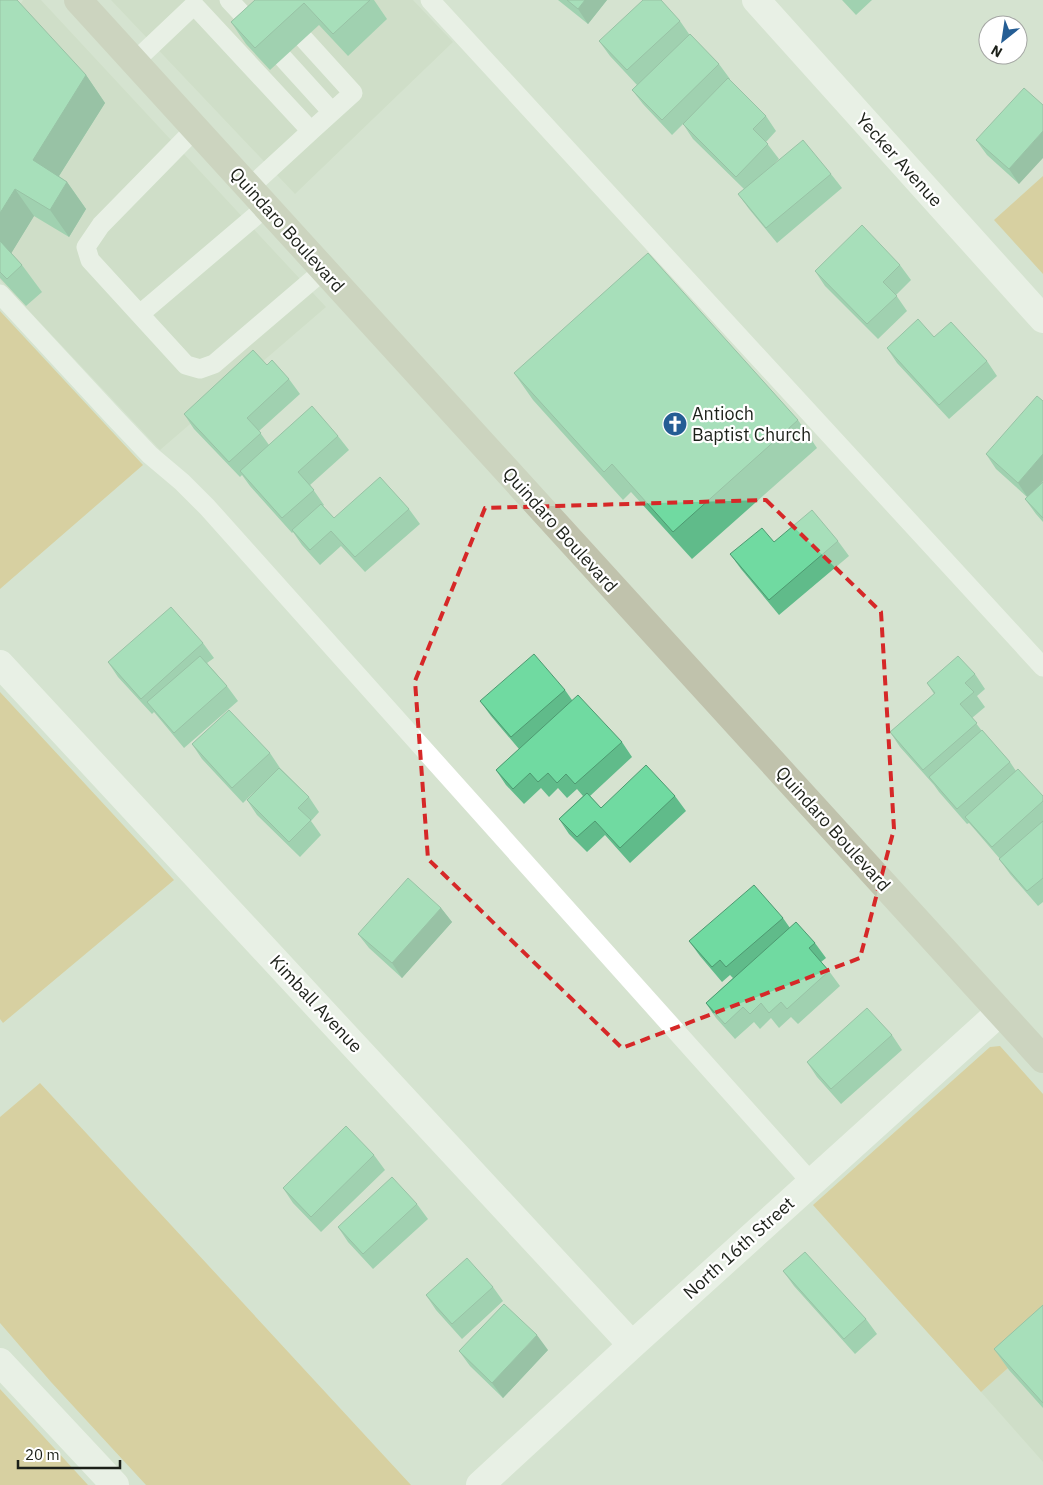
<svg xmlns="http://www.w3.org/2000/svg" width="1043" height="1485" font-family="'IBM Plex Sans',sans-serif">
	<style>
		.built { fill: #c7d8be }
		.green { fill: #d9b968 }
		.lines { fill: none; stroke-linecap: round; stroke-linejoin: round }
		.lane { stroke: #fff; stroke-width: 19 }
		.street { stroke: #fff; stroke-width: 28 }
		.secondary { stroke: #c0c2ac; stroke-width: 28 }
		.wall { fill: #60bb8a }
		.shaded-wall { fill: #4e9971 }
		.building { fill: #70daa1; stroke: #4e9971 }
		.marked { fill: none; stroke: #d62828; stroke-width: 4; stroke-dasharray: 10 6; stroke-linejoin: round }
		.labels { text-anchor: middle; stroke-width: 4.5; stroke-linejoin: round; paint-order: stroke }
		.street-label { font-size: 18px; fill: #1c2019; stroke: #fff }
		.poi-label { font-size: 18px; fill: #1c2019; stroke: #fff; text-anchor: start }
	</style>
	<rect width="100%" height="100%" fill="#d6e3d0"/>
	<path class="built" d="M23 0H41L326 307 160 450 0 280V37Z
		M111 0H413L453 42 295 194Z
		M1043 1337V1462L981 1392Z"/>
	<path class="green" d="M1043 176V274L994 220Z
		M0 311 143 465 0 589Z
		M0 692 174 880 3 1023 0 1019Z
		M1000 1046 1043 1094V1337L981 1392 813 1205 990 1047Z
		M40 1083 411 1485H146L51 1382 0 1323V1117Z
		M0 1389 88 1485H0Z"/>
	<g class="lines">
		<path class="lane" d="M229 0 258 31
			M430 0 1043 667
			M304 39 353 93 311 131
			M283 58 332 112
			M134 62 194 5 311 131 249 188
			M195 129 101 225 86 247 90 260 186 365 200 369 214 364 324 270
			M0 294 114 417 150 455 182 482 207 507 811 1182
			M140 314 266 207"/>
		<path class="street" d="M756 0 1043 319
			M0 664 632 1345
			M0 1362 115 1485
			M480 1485 632 1345 1000 1012"/>
		<path class="secondary" d="M78 0 1043 1059"/>
	</g>
	<path class="wall" d="M0 0 86 75 105 103 59 176 67 182 86 209 69 237 34 216 11 253 22 265 42 292 26 306 0 278Z
		M255 0H374L387 19 348 56 319 25 270 70 246 44 231 22Z
		M558 0H607L588 24Z
		M842 0H872L856 15Z
		M680 21 689 34 719 64 730 79H729L766 116 776 131 766 142 779 159 772 166 831 174 842 188 777 243 749 209 738 194 744 189 693 139 683 124 672 135 643 104 632 90 637 85 610 56 599 41Z
		M1043 105 1019 184 987 155 976 140Z
		M900 265 911 280 896 295 907 311 878 339 825 286 815 271Z
		M934 337 987 361 997 376 949 419 897 363 887 348Z
		M267 365 289 379 300 394 259 431 269 445 338 436 349 450 310 485 324 505 323 506 334 518 409 509 420 524 365 572 341 546 320 565 302 545 293 532 292 533 250 486 242 475 240 477 194 429 184 414Z
		M514 373 798 420 817 448 692 559 631 492 623 500 533 400Z
		M1043 401V481L1038 487 1043 482V522L1036 514 1025 499 1027 497 996 469 986 454Z
		M838 541 849 556 779 615 741 569 730 554 774 542Z
		M203 643 214 658 207 663 227 686 238 701 184 748 154 712 152 714 118 677 108 662Z
		M975 674 985 689 977 696 985 707 972 718 982 731 1010 762 1016 771 1043 796V902L1038 906 1010 874 999 859H1000L976 831 969 823 967 824 939 792 934 785 900 747 890 732 934 694 927 683Z
		M565 690 572 700 622 742 632 757 590 796 601 808 675 796 686 811 630 863 605 835 587 852 569 834 559 819 583 796 577 789 567 798 558 788 549 797 541 788 524 804 506 785 496 770 519 749 491 716 480 701Z
		M192 744 270 753 280 768 309 797 319 812 311 821 321 835 300 857 257 815 247 800 255 791 243 803 202 759Z
		M441 908 452 922 402 978 369 948 358 934Z
		M783 918 790 928 815 943 826 958 821 962 829 971 840 986 798 1024 791 1017 779 1028 771 1018 760 1029 754 1022 735 1039 716 1018 706 1003 733 978 730 975 722 982 700 956 689 941Z
		M892 1035 902 1050 841 1104 817 1077 807 1062Z
		M374 1155 385 1170 321 1232 293 1203 283 1188Z
		M417 1204 428 1219 373 1269 348 1242 338 1227Z
		M783 1271 866 1319 877 1334 855 1354 794 1286Z
		M493 1287 503 1301 462 1339 436 1310 426 1295Z
		M1043 1305V1408L1009 1370 994 1349Z
		M548 1350 503 1398 470 1366 459 1351Z"/>
	<path class="shaded-wall" d="M585 0H607L588 24 578 9Z
		M86 75 105 103 52 187 33 160Z
		M1043 131V158L1019 184 1009 169Z
		M67 182 86 209 69 237 50 210Z
		M15 189 34 216 9 257 0 244V213Z
		M1043 454V481L1028 498 1018 483Z
		M441 908 452 922 402 978 392 963Z
		M537 1335 548 1350 503 1398 492 1383Z"/>
	<path class="building" d="M0 0H17L86 75 33 160 67 182 50 210 15 189 0 213Z
		M255 0H370L333 34 304 3 255 48 231 22Z
		M567 0H585L578 9Z
		M643 0H661L680 21 627 70 599 41Z
		M690 34 719 64 662 120 632 90Z
		M728 78 766 116 753 129 768 144 736 177 683 124Z
		M1024 88 1043 105V131L1009 169 976 140Z
		M803 140 831 174 766 228 738 194Z
		M862 225 900 265 883 282 897 296 867 324 815 271Z
		M0 241 22 265 7 279 0 272Z
		M648 253 798 420 673 532 612 464 604 472 514 373Z
		M918 319 934 337 951 322 987 361 939 405 887 348Z
		M253 350 267 365 272 360 289 379 247 418 261 433 229 462 184 414Z
		M1037 396 1043 401V454L1018 483 986 454Z
		M312 406 338 436 298 472 314 490 282 518 240 471Z
		M380 477 409 509 355 557 331 531 310 550 292 530 321 504 334 518Z
		M1043 482V518L1025 499Z
		M812 510 838 541 769 600 730 554 762 528 774 542Z
		M171 607 203 643 141 699 108 662Z
		M534 654 565 690 511 737 480 701Z
		M200 656 227 686 174 733 147 702Z
		M958 656 975 674 965 683 974 692 960 704 977 723 923 770 890 732 935 693 927 683Z
		M578 695 622 742 575 784 566 774 557 783 548 773 538 782 530 773 513 789 496 770Z
		M229 710 270 753 232 788 192 744Z
		M982 730 1010 762 957 809 929 777Z
		M646 765 675 796 620 848 595 821 577 837 559 819 587 793 601 808Z
		M279 768 309 797 298 808 311 820 289 842 247 800Z
		M1018 769 1043 796V801L992 847 965 817Z
		M1043 821V878L1027 891 999 859Z
		M408 878 441 908 392 963 358 934Z
		M754 885 783 918 726 967 720 960 712 967 689 941Z
		M796 922 815 943 809 948 829 971 787 1009 781 1002 769 1013 761 1003 750 1014 743 1007 725 1024 706 1003Z
		M867 1008 892 1035 831 1089 807 1062Z
		M346 1126 374 1155 311 1217 283 1188Z
		M392 1177 417 1204 363 1254 338 1227Z
		M805 1252 866 1319 844 1339 783 1271Z
		M467 1258 493 1287 452 1324 426 1295Z
		M504 1304 537 1335 492 1383 459 1351Z
		M1043 1305V1403L994 1349Z"/>
	<path d="M0 0H1043V1485H0ZM766 500 881 612 894 829 860 958 622 1048 428 859 415 681 485 508Z" fill="#d6e3d0" fill-opacity=".55" fill-rule="evenodd"/>
	<path class="marked" d="M766 500 881 612 894 829 860 958 622 1048 428 859 415 681 485 508Z"/>
	<defs>
		<symbol id="church-disc" viewBox="-11 -11 22 22"><circle r="9.5" fill="#245d94" stroke="#fff"/><path d="M-1.2-6h2.4v3.5h3.3v2.4h-3.3V6h-2.4V-.1h-3.3v-2.4h3.3Z" fill="#fff"/></symbol>
	</defs>
	<g fill-rule="evenodd">
		<use href="#church-disc" x="661" y="410" width="28" height="28"/>
	</g>
	<g class="labels">
		<g class="street-label">
			<text transform="translate(899 160) rotate(48)" y="6">Yecker Avenue</text>
			<text transform="translate(287 230) rotate(48)" y="6">Quindaro Boulevard</text>
			<text transform="translate(560 530) rotate(48)" y="6">Quindaro Boulevard</text>
			<text transform="translate(833 829) rotate(48)" y="6">Quindaro Boulevard</text>
			<text transform="translate(316 1004) rotate(47)" y="6">Kimball Avenue</text>
			<text transform="translate(739 1248) rotate(-42)" y="6">North 16th Street</text>
		</g>
		<g class="poi-label">
			<text x="692" y="420">Antioch<tspan x="692" dy="21">Baptist Church</tspan></text>
		</g>
	</g>
	<g transform="translate(1003 40) rotate(210)"><circle r="24" fill="#ffffff" stroke="#a4a6a3"/>
	<path d="M0-4L9 19L0 12L-9 19Z" fill="#245d94"/>
	<text y="-8" font-size="14" font-weight="bold" text-anchor="middle" fill="#1c2019">N</text>
	</g>
	<path d="M18 1460v8h102v-8" fill="none" stroke="#1c2019" stroke-width="2.5"/>
	<text x="25" y="1460" font-size="15" fill="#1c2019" stroke="#ffffff" stroke-width="4" paint-order="stroke">20 m</text>
</svg>
